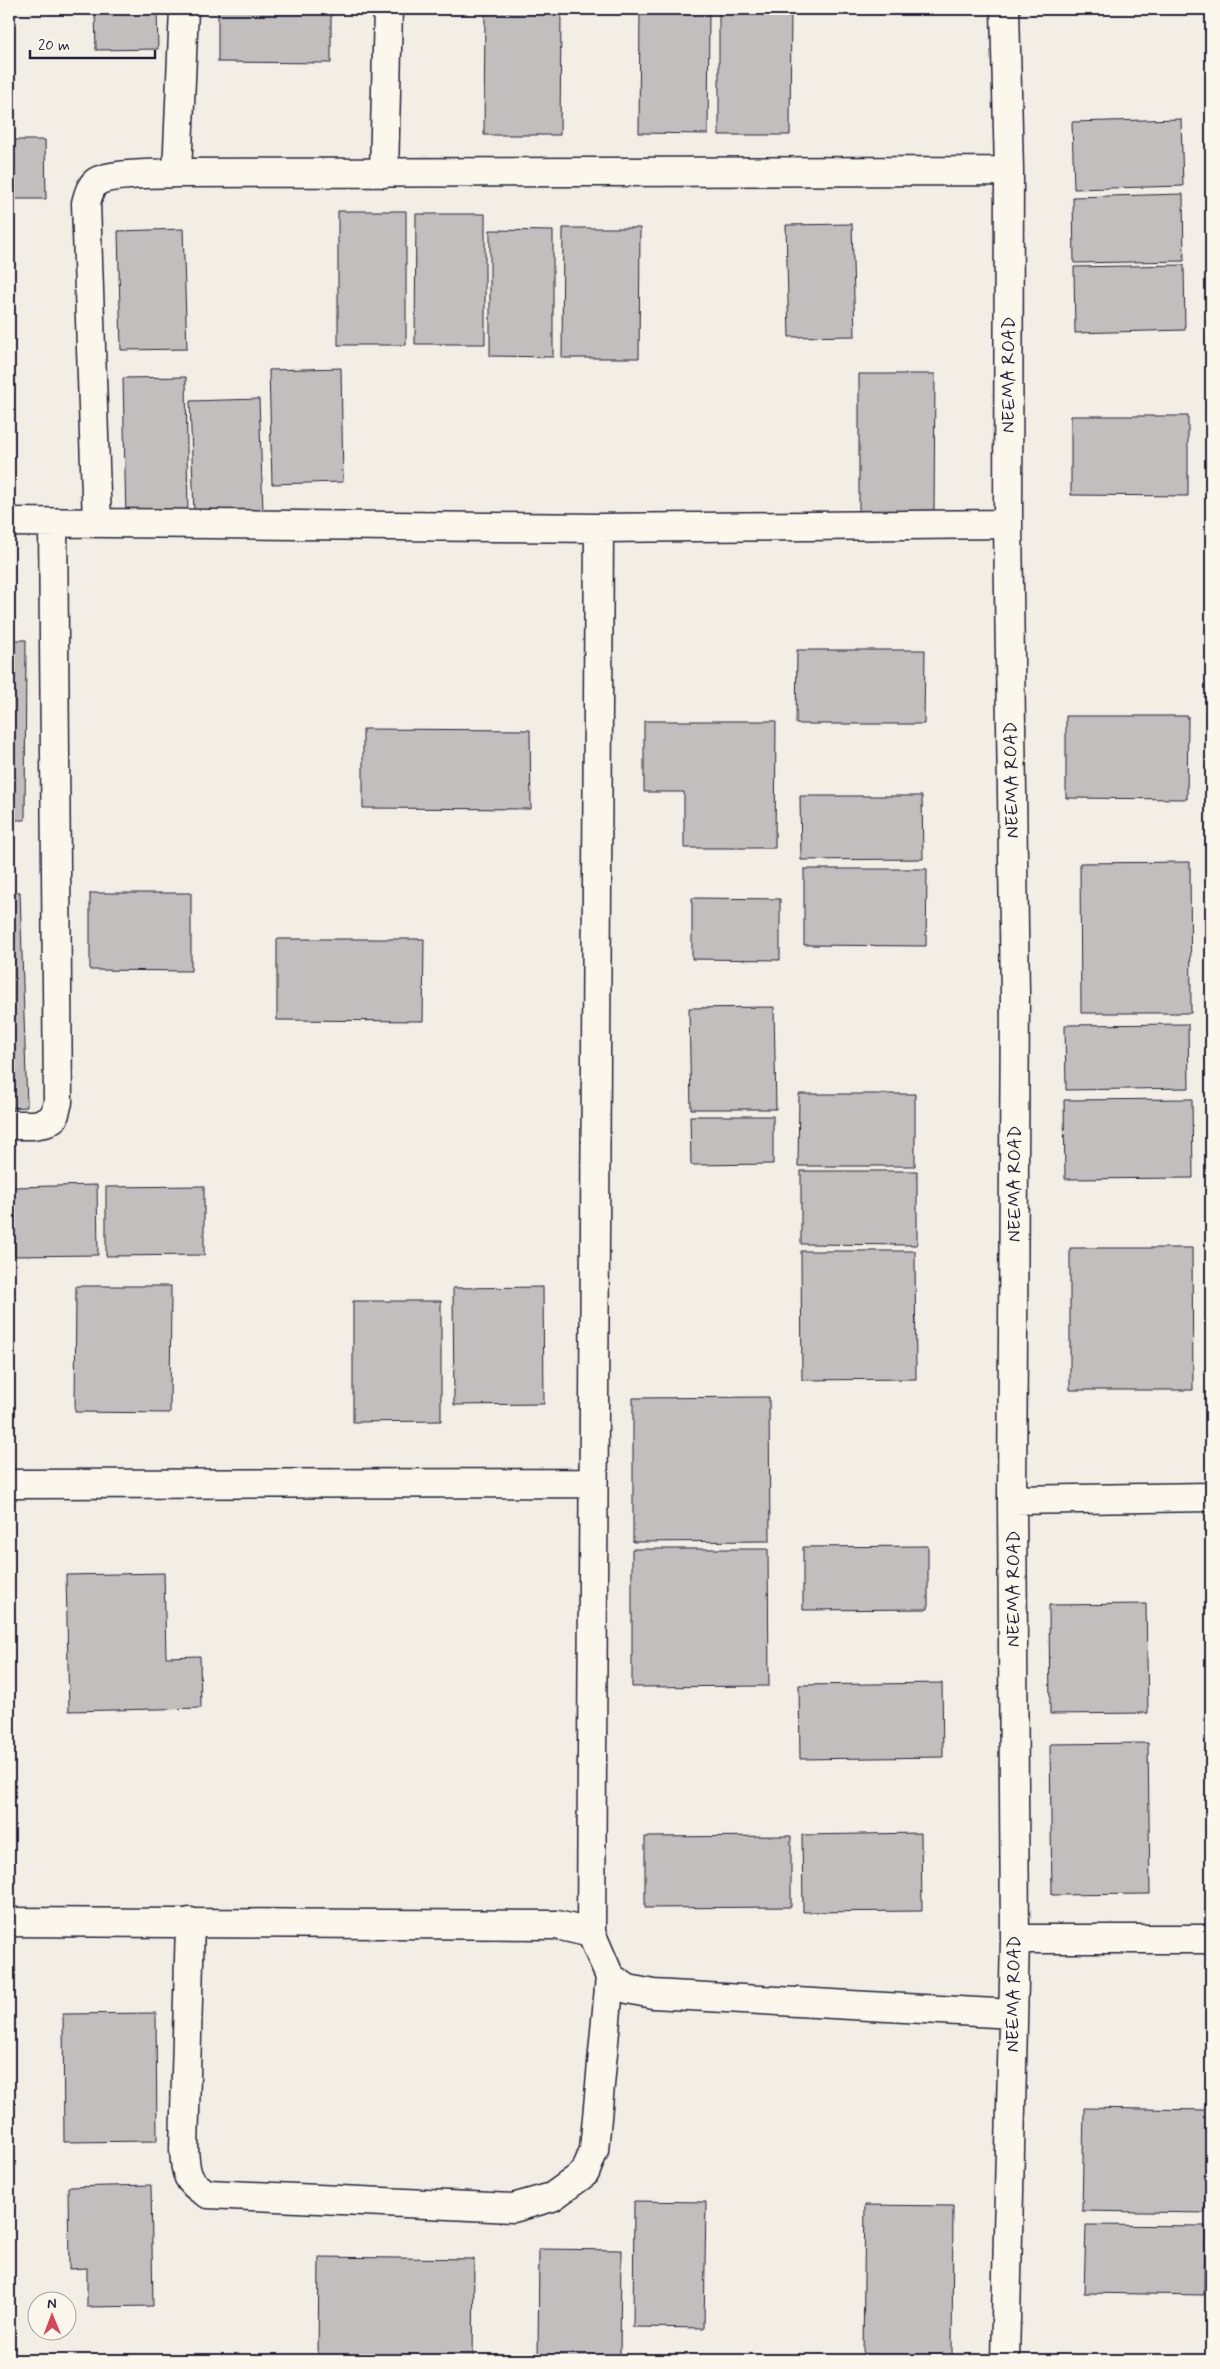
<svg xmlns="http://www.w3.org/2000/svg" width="1220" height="2369" font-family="Mynerve,sans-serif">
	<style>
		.building { fill: #c2bebe; stroke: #22223b }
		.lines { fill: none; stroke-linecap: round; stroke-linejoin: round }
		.street-casing { stroke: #22223b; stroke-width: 31 }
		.street { stroke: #fbf7ec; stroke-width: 28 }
		.labels { text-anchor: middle; stroke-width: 4; stroke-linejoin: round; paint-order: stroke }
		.street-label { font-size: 18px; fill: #22223b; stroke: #fbf7ec }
	</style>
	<rect width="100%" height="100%" fill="#f2eee5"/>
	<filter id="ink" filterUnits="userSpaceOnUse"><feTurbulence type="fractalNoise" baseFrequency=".02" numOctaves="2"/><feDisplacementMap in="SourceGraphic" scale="10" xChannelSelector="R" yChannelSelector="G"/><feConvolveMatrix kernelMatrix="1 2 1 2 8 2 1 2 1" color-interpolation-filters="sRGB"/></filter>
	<g filter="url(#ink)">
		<path class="building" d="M95 9H157L158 49 96 50Z
			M218 9H331V63L218 62Z
			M640 9H709L708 134 639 133Z
			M719 9H791L790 135H719Z
			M485 11 561 12 560 135H484Z
			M1181 119 1183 186 1074 189 1072 122Z
			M9 140H45L46 199H9Z
			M1183 194 1184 261 1074 263 1073 197Z
			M338 211H406V345H338Z
			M416 214H485V344H415Z
			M852 224 855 336 789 337 786 225Z
			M563 228H640L639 358H562Z
			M183 229 187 349 121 350 118 231Z
			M490 230 553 231V357L490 356Z
			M1184 265 1185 330 1075 333 1074 267Z
			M341 368 343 482 272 484 269 370Z
			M859 374H935L934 514 859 513Z
			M186 377 188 520 126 521 123 378Z
			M259 399 263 511 194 513 190 401Z
			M1071 416H1188V496L1071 495Z
			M9 640H26L25 820H9Z
			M797 650H925L924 724H796Z
			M1066 716H1188L1187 799 1066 798Z
			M644 721H776L775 848H684V792H644Z
			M363 729 530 730 531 809 363 808Z
			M800 796H922L923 859 801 860Z
			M1190 862 1191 1013H1081L1080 863Z
			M804 869H927L926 946 804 945Z
			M9 892H20L27 1107 9 1108Z
			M90 893H191V971L90 970Z
			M692 898 780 899V960L692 959Z
			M277 939H424L423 1021 277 1020Z
			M774 1007 776 1109H691L689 1008Z
			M1188 1024 1189 1088 1066 1090 1065 1025Z
			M799 1094H915V1166H798Z
			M1192 1099 1193 1178 1065 1179 1064 1100Z
			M690 1116H773V1164L691 1165Z
			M801 1171H917V1245L801 1244Z
			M97 1185 98 1255 15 1256 13 1187Z
			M204 1186V1255L106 1256V1187Z
			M9 1196 10 1256H9Z
			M1070 1248H1192L1193 1390H1070Z
			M801 1251H915L916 1379 802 1380Z
			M76 1286H171L170 1413 75 1412Z
			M543 1287 544 1404 454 1405 453 1288Z
			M353 1301H441V1421L353 1422Z
			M769 1397 770 1541 633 1542V1398Z
			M928 1546V1609L803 1610V1547Z
			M632 1549H768L769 1686 632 1687Z
			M164 1573 166 1657 200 1656 201 1708 69 1711 66 1575Z
			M1146 1604 1148 1713 1050 1714 1049 1605Z
			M942 1683 943 1757 800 1759 799 1685Z
			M1148 1743 1150 1894 1052 1895 1050 1744Z
			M921 1833 922 1911 803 1912 802 1835Z
			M791 1836V1907L645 1908V1837Z
			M156 2013 157 2141 64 2142 63 2014Z
			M1084 2108 1206 2110 1205 2213 1082 2211Z
			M151 2185 153 2306 87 2307V2268L69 2269 68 2187Z
			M634 2201 706 2202 704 2328 633 2327Z
			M865 2205 953 2206 952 2356 863 2354Z
			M1086 2225 1205 2226 1204 2295 1084 2293Z
			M539 2249 621 2250 620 2360H538Z
			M319 2257 474 2259 473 2360H318Z"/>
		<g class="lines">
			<defs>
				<path id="street" d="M1005 9 1009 171 1008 524 1015 994 1012 1500 1015 1939 1005 2360
					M177 173 184 9
					M384 173 388 9
					M9 522 599 528 1008 524
					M97 523 86 203C88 196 90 187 96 182 109 173 160 174 177 173L1009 171
					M9 1125H33L45 1123 54 1117 58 1102 53 523
					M9 1484 593 1483
					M1012 1500 1211 1497
					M9 1922 557 1925 591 1933
					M190 1922 184 2150C186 2174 186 2182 208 2194L513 2208 552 2197 585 2173 594 2150 610 1977 591 1933 599 528
					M1015 1939H1211
					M610 1977 628 1989 653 1994 1013 2014"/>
			</defs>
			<use href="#street" class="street-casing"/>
			<use href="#street" class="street"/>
		</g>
	</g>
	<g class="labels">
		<g class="street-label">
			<text transform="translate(1008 375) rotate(-90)" y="6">NEEMA ROAD</text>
			<text transform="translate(1011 780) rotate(-91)" y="6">NEEMA ROAD</text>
			<text transform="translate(1014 1184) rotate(-90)" y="6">NEEMA ROAD</text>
			<text transform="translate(1013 1589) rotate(-90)" y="6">NEEMA ROAD</text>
			<text transform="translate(1013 1994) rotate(-89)" y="6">NEEMA ROAD</text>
		</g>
	</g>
	<rect width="1220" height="2369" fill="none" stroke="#fbf7ec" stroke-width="30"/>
	<rect x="15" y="15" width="1190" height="2339" fill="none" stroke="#22223b" stroke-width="2" filter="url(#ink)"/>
	<g transform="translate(52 2316) rotate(359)"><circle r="24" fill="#fbf7ec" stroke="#a4a2a5"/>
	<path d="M0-4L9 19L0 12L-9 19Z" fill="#d1495b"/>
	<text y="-8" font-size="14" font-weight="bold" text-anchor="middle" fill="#22223b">N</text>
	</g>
	<path d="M30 50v8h125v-8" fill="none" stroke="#22223b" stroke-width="2.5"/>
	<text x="38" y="50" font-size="15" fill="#22223b" stroke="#fbf7ec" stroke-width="4" paint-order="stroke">20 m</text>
</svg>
